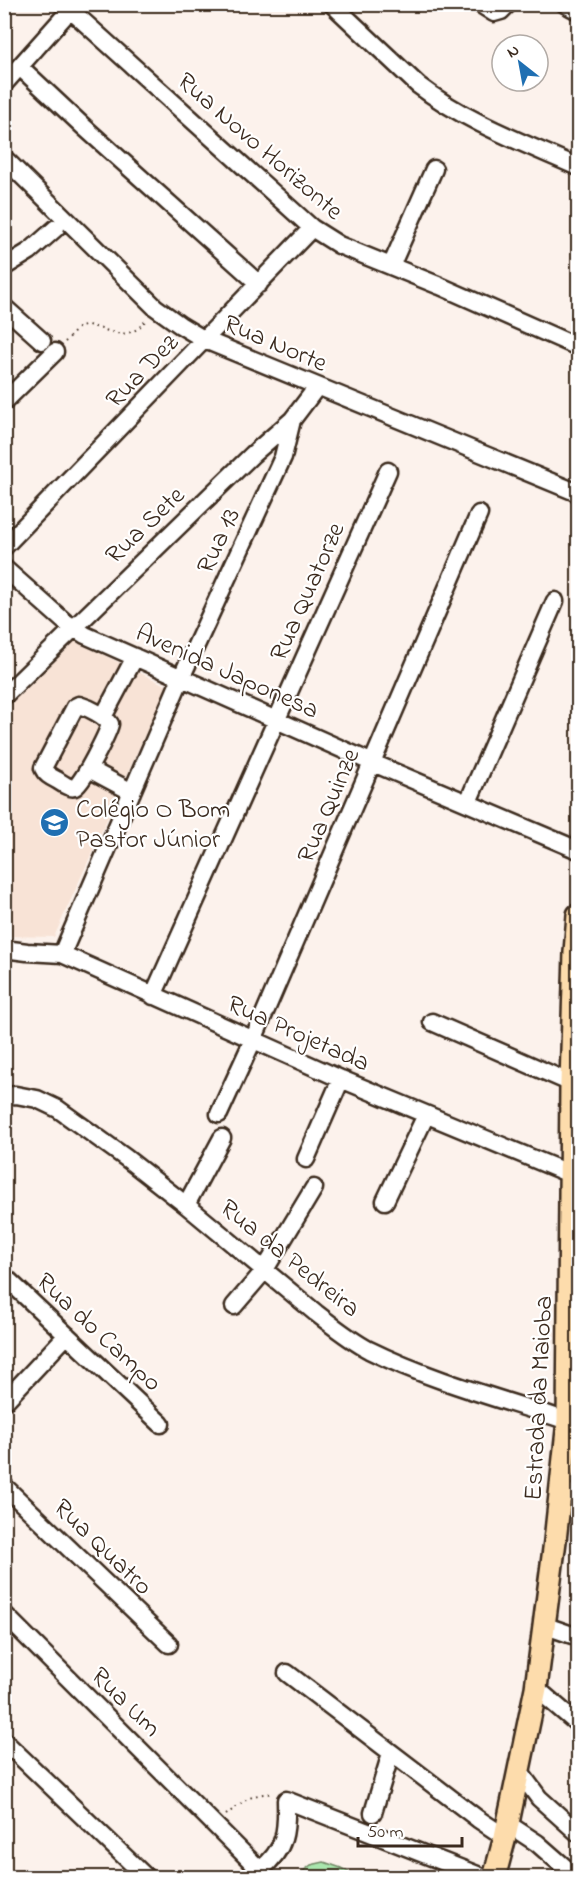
<svg xmlns="http://www.w3.org/2000/svg" width="583" height="1882" font-family="'Indie Flower',sans-serif">
	<style>
		.built { fill: #f8e3d6 }
		.green { fill: #a9e6ad; stroke: #728866; stroke-width: 1.5 }
		.lines { fill: none; stroke-linecap: round; stroke-linejoin: round }
		.minor-casing { stroke: #3b2a1e; stroke-width: 21 }
		.major-casing { stroke: #3b2a1e; stroke-width: 26 }
		.path { stroke: #3b2a1e; stroke-width: 2; stroke-dasharray: 1.5 4.5; stroke-linecap: butt }
		.minor { stroke: #fff; stroke-width: 16 }
		.major { stroke: #fddcac; stroke-width: 21 }
		.labels { text-anchor: middle; stroke-width: 4.5; stroke-linejoin: round; paint-order: stroke }
		.street-label { font-size: 26px; fill: #3b2a1e; stroke: #fff }
		.poi-label { font-size: 26px; fill: #3b2a1e; stroke: #fff; text-anchor: start }
	</style>
	<rect width="100%" height="100%" fill="#fcf2ec"/>
	<filter id="ink" filterUnits="userSpaceOnUse"><feTurbulence type="fractalNoise" baseFrequency=".0167" numOctaves="2"/><feDisplacementMap in="SourceGraphic" scale="12" xChannelSelector="R" yChannelSelector="G"/><feConvolveMatrix kernelMatrix="1 2 1 2 8 2 1 2 1" color-interpolation-filters="sRGB"/></filter>
	<g filter="url(#ink)">
		<path class="built" d="M75 641 167 686 54 937 5 936V710Z"/>
		<path class="green" d="M324 1862 341 1868 358 1877H302L301 1873 311 1865Z"/>
		<g class="lines">
			<defs>
				<path id="minor" d="M64 4 312 228 339 245 440 286 578 347
					M332 4 418 85C466 122 524 143 578 167
					M480 4 494 13 501 11 508 4
					M565 4 578 11
					M20 67 84 127 259 284
					M4 84 70 10
					M4 158 155 307 180 325 205 340 578 493
					M391 266 434 169
					M4 267 30 251 56 228
					M4 307 42 341
					M4 402 55 352
					M4 547 312 228
					M4 568 65 622 85 635 373 763 578 850
					M4 696 253 454 292 420 317 387
					M79 705C89 708 104 715 110 724 108 733 82 785 75 787 69 789 62 783 57 780 51 777 46 775 43 768L75 707Z
					M103 717 135 657
					M89 769 132 792
					M468 802 555 601
					M4 949 27 952 62 954 341 1079 570 1174
					M62 954 181 678 283 457 292 420
					M153 996 388 471
					M432 1022 571 1083
					M4 1096 16 1095 37 1099 58 1109 126 1158 186 1205 316 1313C333 1326 350 1340 369 1350 432 1381 501 1399 568 1421
					M219 1114 253 1040 479 514
					M306 1159 341 1079
					M385 1201 426 1115
					M186 1205 222 1138
					M4 1276 161 1424
					M234 1306 264 1271 314 1188
					M6 1400 67 1335
					M4 1486 169 1644
					M561 1491 578 1495
					M4 1614 260 1870C286 1849 287 1831 286 1800L485 1878
					M543 1625 578 1637
					M287 1673 478 1819 505 1837
					M536 1688 578 1724
					M4 1741 147 1878
					M519 1771 539 1798 578 1833
					M373 1813 391 1753
					M508 1824 537 1843 577 1878"/>
				<path id="major" d="M494 1878 505 1837 536 1688 555 1541 568 1421 571 1083 575 952 578 915"/>
			</defs>
			<use href="#minor" class="minor-casing"/>
			<use href="#major" class="major-casing"/>
			<path class="path" d="M65 342 78 328 88 325C112 331 128 343 146 320
				M226 1815C240 1804 253 1792 271 1794"/>
			<use href="#minor" class="minor"/>
			<use href="#major" class="major"/>
		</g>
	</g>
	<defs>
		<symbol id="school-disc" viewBox="-11 -11 22 22"><circle r="9.5" fill="#1f6fb2" stroke="#fff"/><path d="M0-5L7-2L0 1L-7-2ZM-4 1L0 2.5L4 1V4Q0 6-4 4Z" fill="#fff"/></symbol>
	</defs>
	<g fill-rule="evenodd">
		<use href="#school-disc" x="38" y="806" width="33" height="33"/>
	</g>
	<g class="labels">
		<g class="street-label">
			<text transform="translate(261 145) rotate(41)" y="9">Rua Novo Horizonte</text>
			<text transform="translate(276 342) rotate(23)" y="9">Rua Norte</text>
			<text transform="translate(141 370) rotate(-46)" y="9">Rua Dez</text>
			<text transform="translate(144 524) rotate(-44)" y="9">Rua Sete</text>
			<text transform="translate(217 540) rotate(-65)" y="9">Rua 13</text>
			<text transform="translate(306 591) rotate(-66)" y="9">Rua Quatorze</text>
			<text transform="translate(228 670) rotate(24)" y="9">Avenida Japonesa</text>
			<text transform="translate(327 805) rotate(-67)" y="9">Rua Quinze</text>
			<text transform="translate(299 1032) rotate(24)" y="9">Rua Projetada</text>
			<text transform="translate(291 1257) rotate(39)" y="9">Rua da Pedreira</text>
			<text transform="translate(100 1331) rotate(43)" y="9">Rua do Campo</text>
			<text transform="translate(537 1398) rotate(-87)" y="9">Estrada da Maioba</text>
			<text transform="translate(104 1546) rotate(44)" y="9">Rua Quatro</text>
			<text transform="translate(127 1701) rotate(45)" y="9">Rua Um</text>
		</g>
		<g class="poi-label">
			<text x="76" y="817">Colégio O Bom<tspan x="76" dy="30">Pastor Júnior</tspan></text>
		</g>
	</g>
	<rect width="583" height="1882" fill="none" stroke="#fff" stroke-width="24"/>
	<rect x="12" y="12" width="559" height="1858" fill="none" stroke="#3b2a1e" stroke-width="2" filter="url(#ink)"/>
	<g transform="translate(520 63) rotate(329)"><circle r="28" fill="#ffffff" stroke="#b1aaa5" stroke-width="1.5"/>
	<path d="M0-4.5L10 22L0 15L-10 22Z" fill="#1f6fb2"/>
	<text y="-9" font-size="16" font-weight="bold" text-anchor="middle" fill="#3b2a1e">N</text>
	</g>
	<path d="M358 1837v9h104v-9" fill="none" stroke="#3b2a1e" stroke-width="3"/>
	<text x="367" y="1837" font-size="18" fill="#3b2a1e" stroke="#ffffff" stroke-width="4.5" paint-order="stroke">50 m</text>
</svg>
